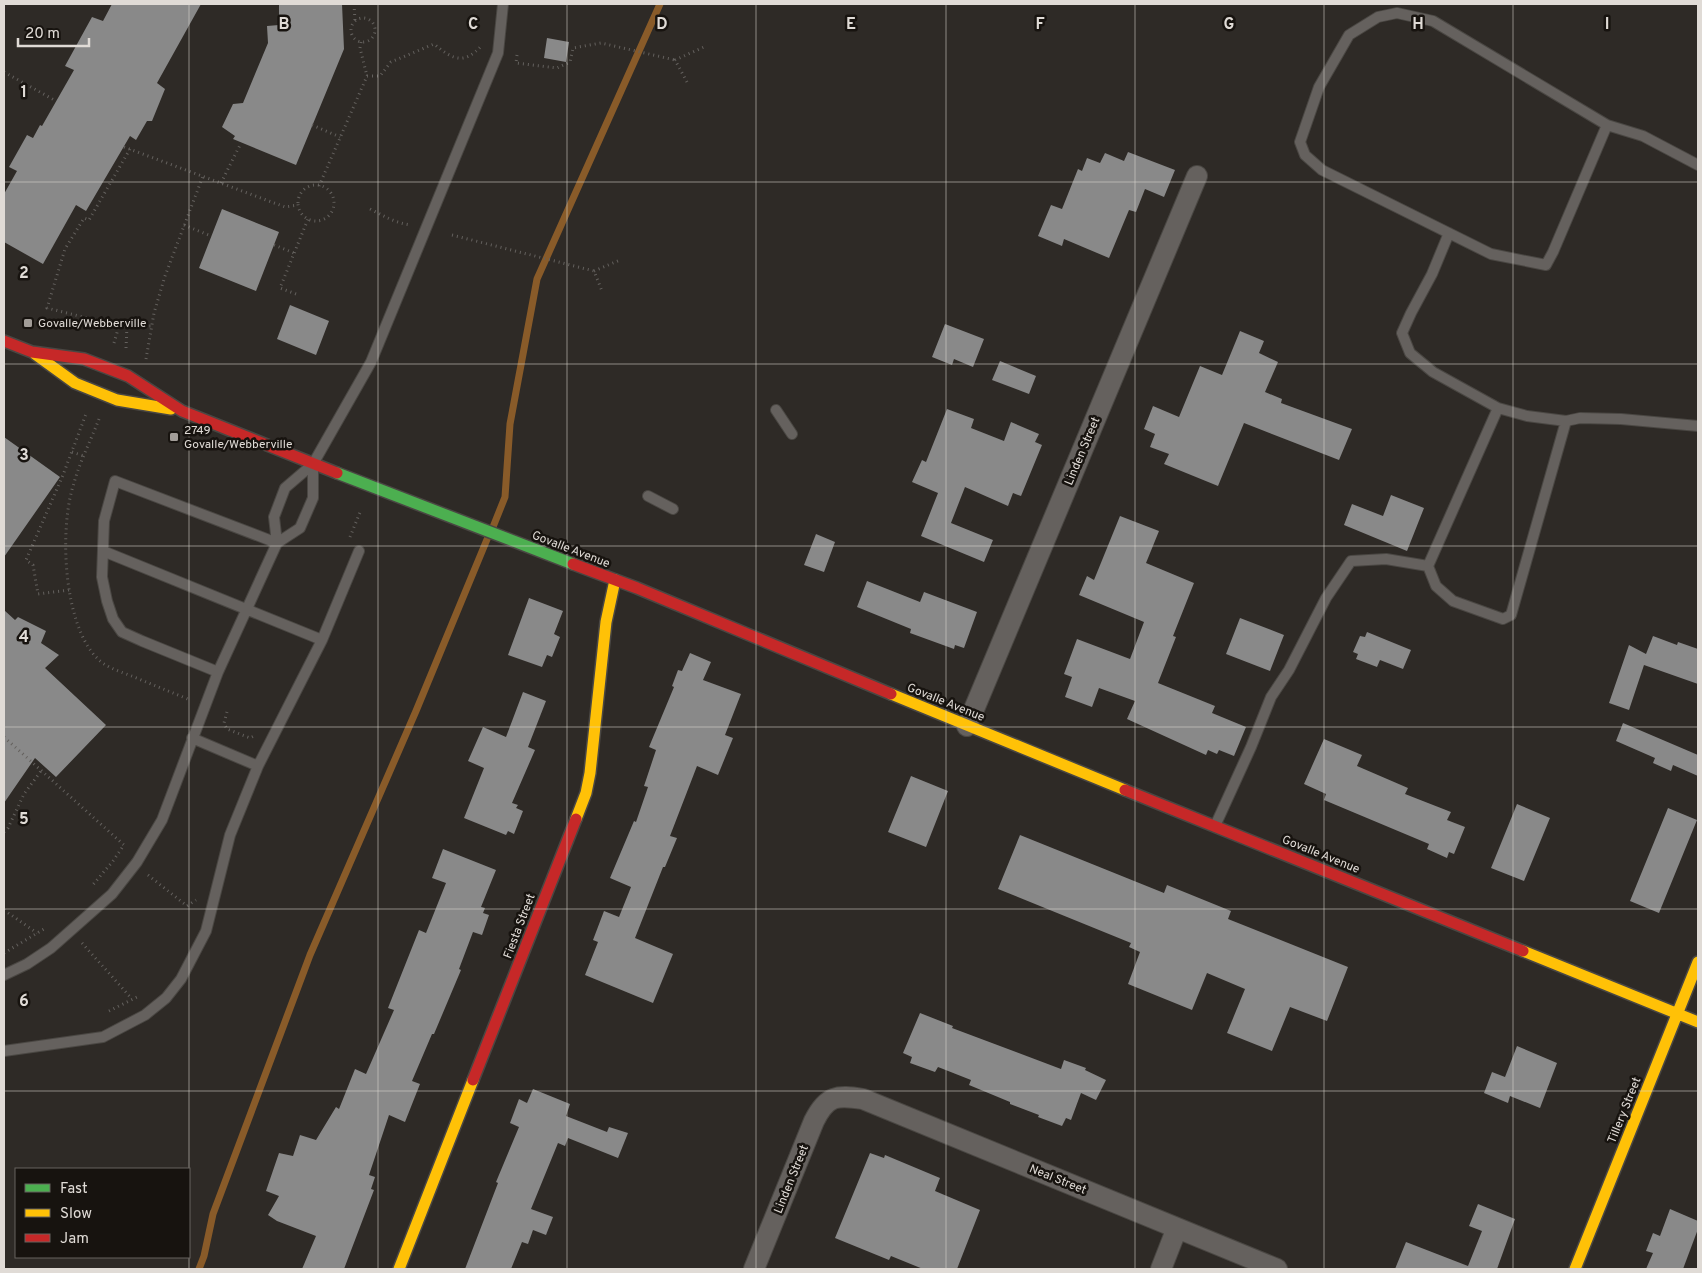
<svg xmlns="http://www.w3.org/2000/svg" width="1702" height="1273" font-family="Overpass,sans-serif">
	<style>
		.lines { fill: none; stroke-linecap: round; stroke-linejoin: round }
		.stream { stroke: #895b29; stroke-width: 7 }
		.building { fill: #898989 }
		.lane-casing { stroke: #4a4743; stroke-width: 12 }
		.street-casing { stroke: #4a4743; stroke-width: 22 }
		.fast-casing { stroke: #4a4743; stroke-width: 14 }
		.slow-casing { stroke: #4a4743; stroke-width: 14 }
		.jam-casing { stroke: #4a4743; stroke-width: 14 }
		.path { stroke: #64615e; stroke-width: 3; stroke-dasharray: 1 4; stroke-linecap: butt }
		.lane { stroke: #65615e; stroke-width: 10 }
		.street { stroke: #65615e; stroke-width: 20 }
		.fast { stroke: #4caf50; stroke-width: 11 }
		.slow { stroke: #ffc107; stroke-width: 11 }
		.jam { stroke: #c62828; stroke-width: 11 }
		.grid { fill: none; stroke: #e0dbd6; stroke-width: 1; stroke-opacity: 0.55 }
		.poi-dot { fill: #a29d98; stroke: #17130f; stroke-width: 2 }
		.labels { text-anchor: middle; stroke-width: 5; stroke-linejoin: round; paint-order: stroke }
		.poi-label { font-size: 12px; fill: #e0dbd6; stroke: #17130f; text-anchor: start }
		.street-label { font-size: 12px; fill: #e0dbd6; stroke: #17130f }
		.grid-label { font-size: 16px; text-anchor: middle; font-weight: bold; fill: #e0dbd6; stroke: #17130f; stroke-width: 5; stroke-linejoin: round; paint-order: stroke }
	</style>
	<rect width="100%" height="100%" fill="#2e2a26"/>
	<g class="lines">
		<path class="stream" d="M493 527 505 497 510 424 537 279 660 4
			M199 1269 204 1256 213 1214 310 955 416 711 488 537"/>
	</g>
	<path class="building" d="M112 4H201L157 83 165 89 152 121H147L136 140 130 136 86 211 76 205 43 264 4 242V194L17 171 9 167 27 135 33 138 40 125 42 126 74 70 65 66 92 17 103 21Z
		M279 4H342L344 49 296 165 233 139 235 136 222 127 233 104 243 103 268 43 267 26 279 25Z
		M547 38 569 42 566 62 544 58Z
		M1128 152 1175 170 1164 197 1145 189 1136 212 1129 210 1109 258 1064 239 1062 246 1038 236 1051 205 1062 209 1078 169 1082 171 1087 158 1100 163 1105 153 1124 161Z
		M222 209 279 232 256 291 199 268Z
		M290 305 329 321 316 355 277 339Z
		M945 324 984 339 973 367 954 359 952 365 932 357Z
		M1240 331 1264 341 1259 353 1278 362 1265 392 1282 399 1281 403 1352 429 1339 460 1244 423 1218 486 1164 464 1169 454 1150 447 1155 434 1144 429 1153 406 1179 417 1200 366 1222 375Z
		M1000 361 1036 376 1029 394 992 380Z
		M947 409 974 419 971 428 1004 441 1011 422 1039 434 1035 442 1042 445 1021 496 1013 493 1008 506 965 487 951 523 993 540 984 562 921 536 938 493 912 482 922 460 926 462Z
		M4 437 60 477 4 557Z
		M1391 495 1424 508 1407 551 1344 525 1352 504 1383 516Z
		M1120 516 1159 531 1146 563 1194 583 1173 636 1176 637 1158 683 1215 706 1212 713 1246 727 1234 756 1219 750 1217 754 1208 750 1206 755 1127 719 1135 701 1099 688 1092 707 1065 697 1072 677 1064 674 1077 639 1130 659 1144 622 1079 595 1087 576 1094 580Z
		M816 534 835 542 824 572 804 565Z
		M867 581 920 602 924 592 977 612 964 648 955 645 954 649 910 633 911 629 857 607Z
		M529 598 563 611 554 634 560 637 552 657 547 655 542 667 508 655Z
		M4 610 15 620 18 617 46 631 41 643 59 655 45 668 106 725 56 777 35 758 4 803Z
		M1240 618 1284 635 1270 671 1226 654Z
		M1367 632 1411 650 1403 669 1380 660 1377 667 1356 659 1358 654 1353 652 1360 636 1365 637Z
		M1653 636 1677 645 1678 642 1698 649V684L1644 665 1629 710 1609 703 1629 645 1646 654Z
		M690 653 711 662 703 680 741 694 725 735 733 738 718 775 697 766 670 836 677 838 665 867H663L635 938 673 954 653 1003 585 975 598 942 593 940 604 911 619 917 631 887 610 878 634 821 636 822 648 787 644 786 656 750 649 747 674 687 672 686 678 670 682 671Z
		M523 692 546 701 528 747 535 750 512 803 518 805 516 808 523 811 514 834 508 831 506 835 464 818 484 768 468 761 483 727 506 737Z
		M1623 723 1698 755V776L1673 765 1671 771 1653 763 1655 758 1616 741Z
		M1324 739 1362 755 1357 766 1408 788 1405 794 1451 812 1447 820 1465 827 1454 854 1449 852 1447 858 1427 849 1429 844 1324 800 1326 794 1304 784Z
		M911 776 948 791 926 847 888 832Z
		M1517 804 1550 818 1524 881 1491 868Z
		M1668 808 1697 820 1659 913 1630 901Z
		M1020 835 1164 893 1167 885 1231 911 1228 919 1348 967 1327 1021 1290 1007 1272 1051 1227 1033 1245 989 1207 973 1192 1010 1128 984 1140 952 1129 947 1131 943 998 889Z
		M443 849 496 870 481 907 485 908 483 913 489 915 482 935 473 932 459 969 461 970 434 1034H432L412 1081 420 1084 405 1122 389 1115 369 1175 375 1177 371 1189 374 1190 344 1269H302L316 1236 277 1221 268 1215 279 1196 266 1191 279 1153 293 1156 300 1135 316 1140 336 1107 339 1109 355 1069 366 1074 394 1010 388 1008 419 930 426 933 446 883 432 878Z
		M920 1013 953 1026 952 1028 1061 1069 1064 1060 1086 1068 1085 1070 1106 1080 1096 1100 1081 1093 1071 1120 1066 1118 1062 1126 1038 1117 1039 1115 1010 1104V1102L969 1085 971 1080 938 1067 935 1072 910 1063 912 1057 903 1053Z
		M1517 1046 1557 1063 1540 1108 1510 1096 1508 1103 1484 1093 1492 1072 1505 1077Z
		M533 1089 570 1104 566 1116 607 1132 609 1127 628 1133 618 1158 568 1138 565 1146 558 1143 531 1209 553 1217 546 1235 533 1230 528 1244 522 1242 511 1269H465L498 1183 496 1182 519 1127 510 1123 519 1099 527 1103Z
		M870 1153 884 1158 885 1155 940 1178 935 1191 980 1210 957 1269H923L891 1256 889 1260 835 1238Z
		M1478 1204 1515 1219 1497 1269H1395L1406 1242 1468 1266 1482 1231 1469 1226Z
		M1670 1209 1698 1221V1229L1683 1269H1646L1653 1253 1646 1251 1653 1233 1660 1236Z"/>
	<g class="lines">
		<defs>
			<path id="lane" d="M1607 125 1553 252 1546 265 1491 254 1322 170 1305 155 1300 142 1319 87 1349 35 1378 17 1397 13 1433 21 1607 125 1643 136 1698 165
				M1449 233 1432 274 1411 313 1402 333 1410 353 1433 372 1498 408 1527 416 1566 421 1580 418 1621 419 1698 426
				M1498 408 1428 566 1436 586 1453 601 1503 619 1511 615 1566 421
				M776 410 792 434
				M648 496 673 509
				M277 543 300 528 313 498V465
				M103 551 322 640
				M218 672 142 641 122 632 113 619 107 601 102 577 104 521 115 481 277 543
				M192 738 258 766
				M1215 826 1251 747 1271 697 1289 670 1326 598 1351 561 1386 559 1428 566
				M4 975 27 964 51 948 112 894 137 862 162 820 218 672 277 543 274 517 285 488 313 464 371 362 498 53 503 4
				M4 1051 103 1037 145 1015 166 998 181 979 206 931 230 835 258 766 322 640 359 551"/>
			<path id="street" d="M967 726 1197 176
				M754 1269 814 1121C827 1095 837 1095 863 1099L1277 1269
				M1161 1269 1177 1228"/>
			<path id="fast" d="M337 473 573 564"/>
			<path id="slow" d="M35 354 75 383 117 400 171 409
				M891 694 1125 790
				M576 819 586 793 590 773 606 622 615 580
				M1523 951 1698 1022
				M399 1269 473 1080
				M1575 1269 1698 962"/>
			<path id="jam" d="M4 341 32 352 84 359 128 376 182 411 337 473
				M573 564 637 588 891 694
				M1125 790 1523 951
				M473 1080 576 819"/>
		</defs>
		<use href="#lane" class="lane-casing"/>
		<use href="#street" class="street-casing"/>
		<use href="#fast" class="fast-casing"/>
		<use href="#slow" class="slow-casing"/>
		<use href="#jam" class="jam-casing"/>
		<path class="path" d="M354 4 355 21
			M351 30a12 12 0 1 1 24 0a12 12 0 1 1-24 0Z
			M361 42 360 48 367 76
			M517 55 516 63 557 68 570 62 573 48 601 43 675 60
			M4 72 56 101
			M687 82 675 60 704 47
			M312 125 340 137
			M124 147 285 207 298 205
			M130 149 89 220 84 218 65 249 47 308 119 326H152
			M221 183 241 143
			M298 203a18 18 0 1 1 36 0a18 18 0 1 1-36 0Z
			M319 186 367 76H380L391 62 434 44C452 59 464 66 482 45
			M370 209C384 216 395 223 411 225
			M184 225 211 236
			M452 235 594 271 602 291
			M274 245 294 253
			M594 271 620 260
			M296 294 280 288 308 219
			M114 343 119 326
			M126 348 127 326
			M146 359 154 313 165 276 203 176
			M99 419C91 440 80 461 74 483 59 527 63 624 97 658 106 668 122 672 134 677 153 685 171 692 190 700
			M72 452 84 456
			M350 537 361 510
			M69 590 38 594 33 565 26 560 63 475 86 414
			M227 712 224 723 227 729 250 738 254 736
			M4 737 124 845 113 861 91 887
			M4 832 8 828 24 794 41 771
			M148 875 187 906 196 900
			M4 910 37 933
			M82 943 132 999
			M4 953 44 929
			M109 1011 139 996"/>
		<use href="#lane" class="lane"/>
		<use href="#street" class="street"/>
		<use href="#fast" class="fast"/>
		<use href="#slow" class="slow"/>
		<use href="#jam" class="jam"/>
	</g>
	<path class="grid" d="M189 4V1269M378 4V1269M567 4V1269M756 4V1269M946 4V1269M1135 4V1269M1324 4V1269M1513 4V1269M4 182H1698M4 364H1698M4 546H1698M4 727H1698M4 909H1698M4 1091H1698"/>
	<g class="poi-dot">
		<rect x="23" y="318" width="10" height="10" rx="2.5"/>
		<rect x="169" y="432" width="10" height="10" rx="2.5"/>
	</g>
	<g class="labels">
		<g class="poi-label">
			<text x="38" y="327">Govalle/Webberville</text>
			<text x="184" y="434">2749<tspan x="184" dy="14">Govalle/Webberville</tspan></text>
		</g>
		<g class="street-label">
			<text transform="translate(1082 451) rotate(-67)" y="4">Linden Street</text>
			<text transform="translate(571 549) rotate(21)" y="4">Govalle Avenue</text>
			<text transform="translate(946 702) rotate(22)" y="4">Govalle Avenue</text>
			<text transform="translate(1321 854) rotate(22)" y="4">Govalle Avenue</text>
			<text transform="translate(519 926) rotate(-69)" y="4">Fiesta Street</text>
			<text transform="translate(1624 1110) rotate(-68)" y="4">Tillery Street</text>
			<text transform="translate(791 1179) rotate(-68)" y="4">Linden Street</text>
			<text transform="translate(1058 1179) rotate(22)" y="4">Neal Street</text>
		</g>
	</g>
	<g class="grid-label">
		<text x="284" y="29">B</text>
		<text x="473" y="29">C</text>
		<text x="662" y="29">D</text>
		<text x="851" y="29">E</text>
		<text x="1040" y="29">F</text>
		<text x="1229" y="29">G</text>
		<text x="1418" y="29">H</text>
		<text x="1607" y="29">I</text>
		<text x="24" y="97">1</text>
		<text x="24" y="278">2</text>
		<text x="24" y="460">3</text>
		<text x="24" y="642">4</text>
		<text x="24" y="824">5</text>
		<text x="24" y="1006">6</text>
	</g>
	<rect width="1702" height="1273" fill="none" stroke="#e0dbd6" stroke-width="10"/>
	<rect x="15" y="1168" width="175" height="90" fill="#17130f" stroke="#67635f"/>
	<rect x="25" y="1184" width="25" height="8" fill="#4caf50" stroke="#67635f"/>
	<text x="60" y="1193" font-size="15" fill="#e0dbd6">Fast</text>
	<rect x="25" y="1209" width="25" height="8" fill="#ffc107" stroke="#67635f"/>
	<text x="60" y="1218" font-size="15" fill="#e0dbd6">Slow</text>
	<rect x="25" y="1234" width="25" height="8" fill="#c62828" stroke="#67635f"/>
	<text x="60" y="1243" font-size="15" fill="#e0dbd6">Jam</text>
	<path d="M18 38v8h71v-8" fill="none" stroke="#e0dbd6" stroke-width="2.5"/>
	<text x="25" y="38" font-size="15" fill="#e0dbd6" stroke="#17130f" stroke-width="4" paint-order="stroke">20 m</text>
</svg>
